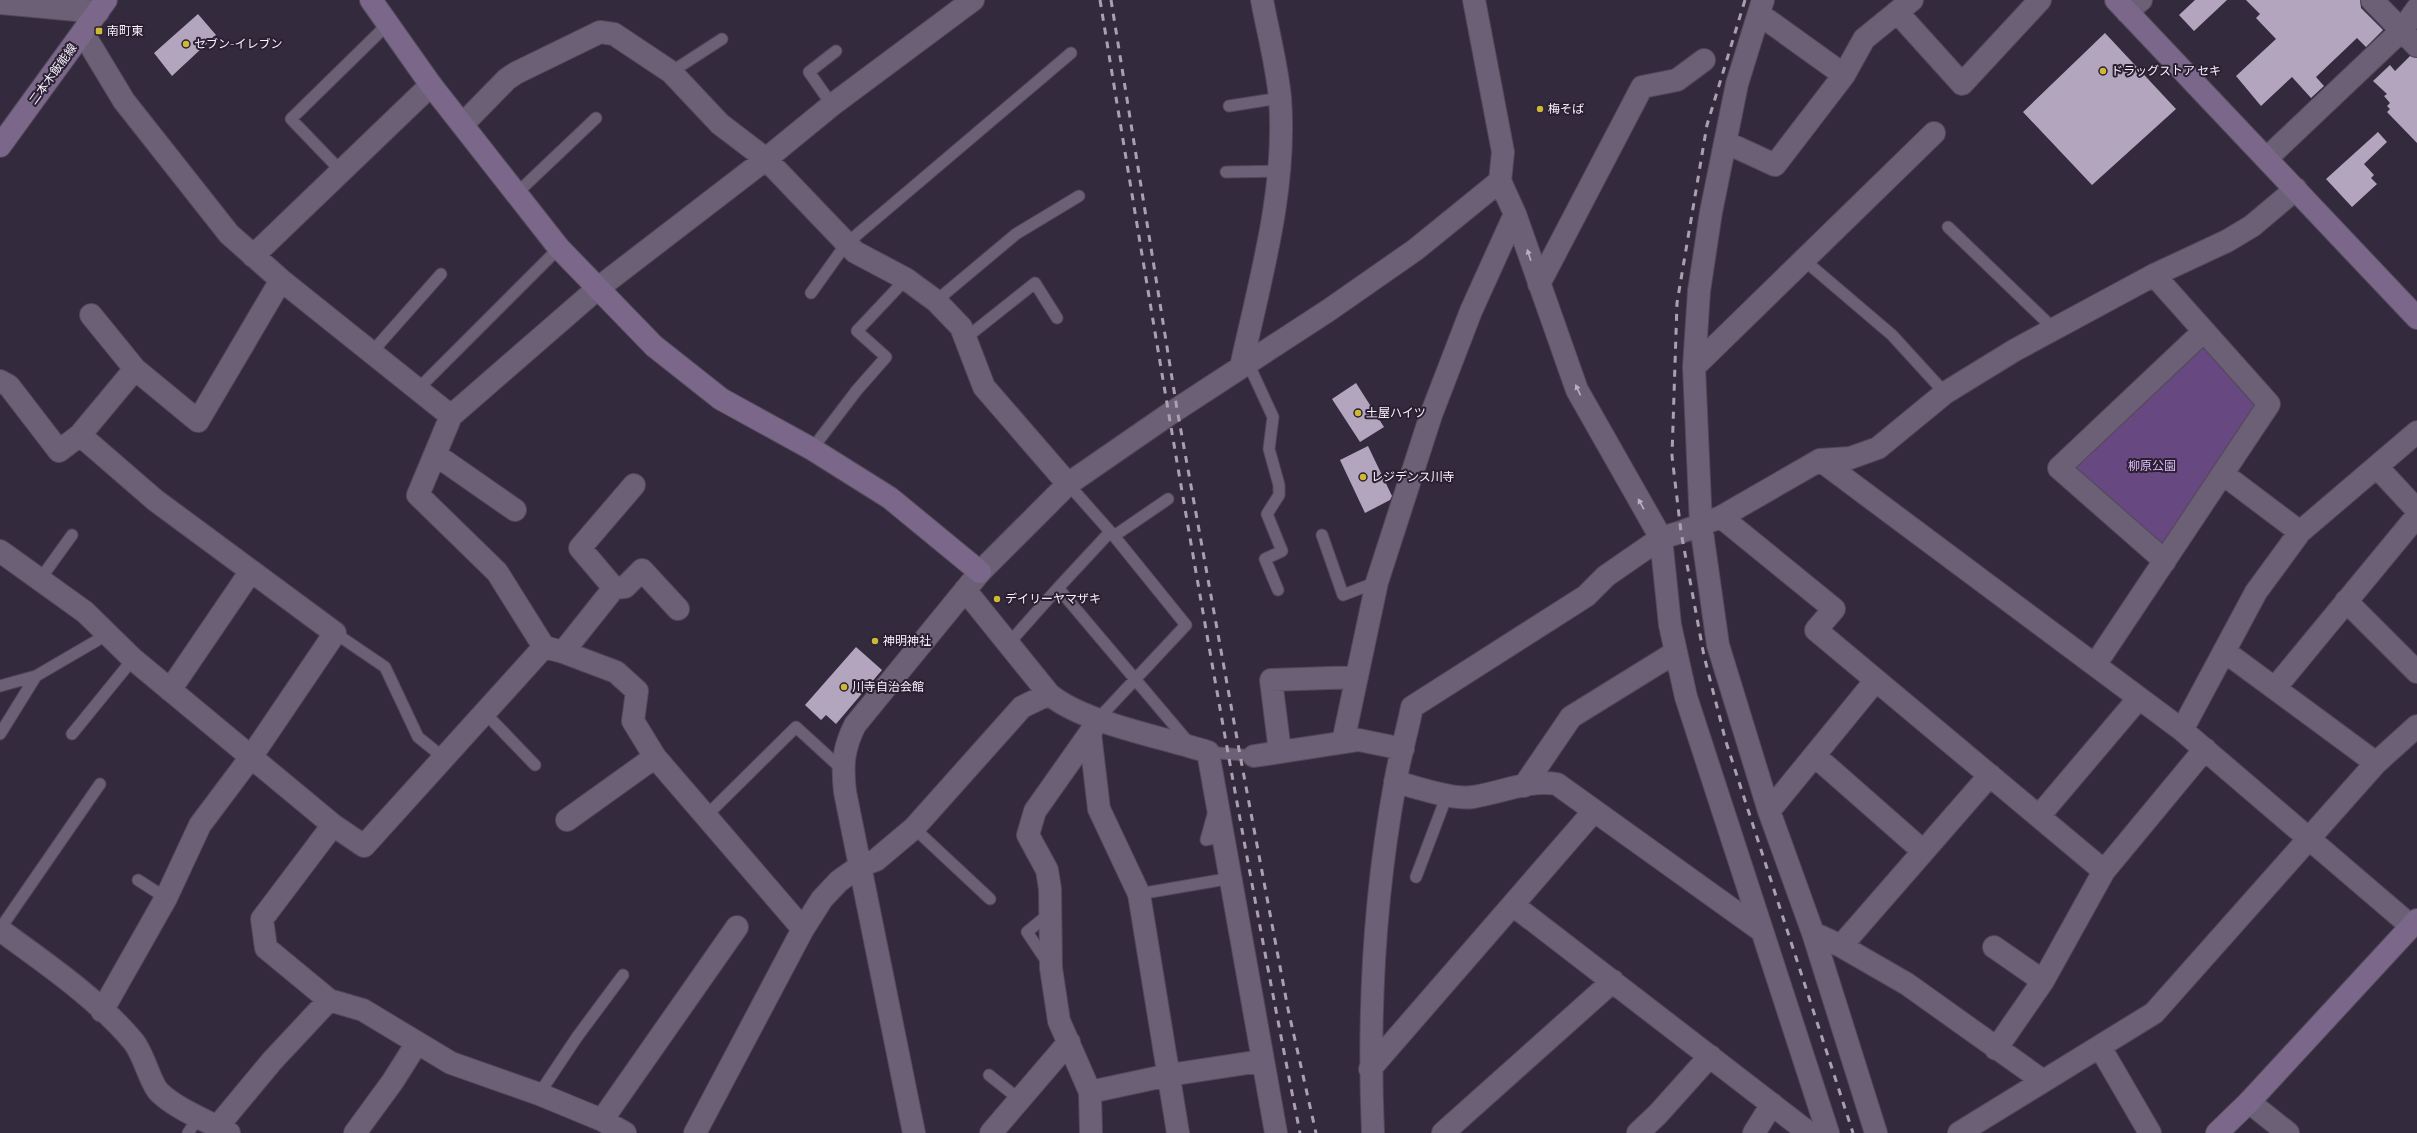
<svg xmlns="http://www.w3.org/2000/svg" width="2417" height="1133" font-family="'Sofia Sans Condensed','Noto Sans JP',sans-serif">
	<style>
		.green { fill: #684881 }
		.building { fill: #b2a5bd }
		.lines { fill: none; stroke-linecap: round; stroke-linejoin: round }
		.lane-casing { stroke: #514858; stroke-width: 13 }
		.street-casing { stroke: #514858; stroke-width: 24 }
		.secondary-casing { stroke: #514858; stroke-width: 24 }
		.lane { stroke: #6c6076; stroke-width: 11 }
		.street { stroke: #6c6076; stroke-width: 22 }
		.secondary { stroke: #7a678a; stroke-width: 22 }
		.rail { stroke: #a9a1b0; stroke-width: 3; stroke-dasharray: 7 7; stroke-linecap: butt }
		.oneway { fill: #b9b0c1 }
		.poi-dot { fill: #ceb837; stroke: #2a2032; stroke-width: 1.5 }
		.labels { text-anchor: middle; stroke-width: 4; stroke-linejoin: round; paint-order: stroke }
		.poi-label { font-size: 12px; fill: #f8f1fe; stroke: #2a2032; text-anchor: start }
		.street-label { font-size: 12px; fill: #f8f1fe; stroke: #2a2032 }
		.park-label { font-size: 12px; fill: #ddbaf9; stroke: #2a2032 }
	</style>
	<rect width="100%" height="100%" fill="#342a3d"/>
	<path class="green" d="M2204 331 2269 404 2165 561 2059 468Z"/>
	<path class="building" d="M2195 0H2227L2194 31 2179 15Z
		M2246 0H2360L2361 8 2383 30 2366 47 2357 38 2316 77 2324 86 2311 98 2292 77 2261 106 2236 76 2276 39 2256 18 2260 14Z
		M198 14 216 35 172 76 154 53Z
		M2105 33 2176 109 2092 185 2023 112Z
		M2410 56 2417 58V143L2387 112 2390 109 2387 106 2390 103 2384 96 2387 94 2373 81 2390 65 2395 71Z
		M2378 132 2387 142 2364 164 2374 175 2371 178 2377 184 2352 207 2326 179Z
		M1356 383 1384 427 1360 442 1332 399Z
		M1368 446 1392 496 1390 500 1365 513 1340 460Z
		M856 647 882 670 836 724 826 715 821 720 805 705Z"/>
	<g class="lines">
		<defs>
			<path id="lane" d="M671 72 722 39
				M832 105 809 72 836 51
				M1229 106 1280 98
				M341 171 291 119 388 24
				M1226 172 1280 171
				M517 193 596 118
				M1948 227 2054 329
				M1804 260 1892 335 1945 393
				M811 293 846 244 1071 53
				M936 301 1016 234 1079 196
				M967 337 1035 283 1057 318
				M372 352 441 274
				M1248 363 1273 417 1269 449 1279 485V495L1267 514 1282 551 1265 559 1278 590
				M418 389 559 248
				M812 449 857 390 886 357 857 331 906 279
				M1068 484 1114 536 1186 625 1098 719
				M1322 535 1343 595 1377 582
				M1114 536 1168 499
				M41 578 72 535
				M1058 588 1110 532
				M335 633 385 667 418 737 444 758
				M1009 643 1058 588 1189 743
				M0 686 36 676 108 634
				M485 713 535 765
				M0 734 36 676
				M72 734 133 659
				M1208 752 1254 756
				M1214 811 1206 840 1224 836
				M705 817 796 727 843 770
				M914 828 990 899
				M1416 877 1447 795
				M138 880 166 898
				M1139 894 1232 878
				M0 929 100 784
				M1047 962 1027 932 1050 913
				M989 1075 1020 1100
				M539 1094 577 1037 623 975
				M188 1133 198 1118"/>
			<path id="street" d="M1474 0 1503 152 1500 181 1515 214 1577 390 1661 538 1670 625 1686 697 1828 1133
				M1763 0 1737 84 1711 212 1699 291 1694 367 1701 525 1718 645 1769 811 1813 933 1841 946 1907 984 2043 1081
				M2372 0 2417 46
				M0 3 98 12
				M1897 12 1962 84 2040 0
				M2127 12 2141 0
				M1759 14 1844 75
				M463 124 507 79 516 73 600 32 614 34 671 72 720 124 766 159 855 252 906 279 936 301 961 327 984 387 1068 484
				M1725 142 1775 165 1844 75 1864 39 1912 0
				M2267 158 2402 30 2417 9
				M253 256 431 85
				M1539 284 1642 87 1677 80 1704 60
				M91 315 135 369
				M1241 367C1260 280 1287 189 1280 98 1277 66 1268 32 1262 0
				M1694 367 1934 133
				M0 381 9 386 59 451 80 435 135 369 198 421 281 280
				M451 416 597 289 766 159 832 105 973 0
				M80 435 155 500 335 633 251 757 200 825 166 898 102 1011
				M436 455 515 510
				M1820 460 1850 458 1878 448 1945 393 2015 350 2154 275 2227 241 2252 226 2296 189
				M2377 467 2417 510
				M2223 474 2300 532
				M1721 517 1834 609 1816 630 2104 871
				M0 551 85 612 133 659 333 825 364 846 544 647 497 572 418 495 451 416 281 280 229 234 124 101 83 33
				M2165 561 2059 468 2204 331
				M614 588 625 587 642 570 678 609
				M2346 601 2417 672
				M544 647 563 652 616 672 637 691 633 721 655 757 803 929
				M2224 651 2376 763
				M563 652 614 588 580 548 634 485
				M2095 665 2269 404 2154 275
				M2275 688 2417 516
				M170 690 251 571
				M1049 694C1083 723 1163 737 1208 752L1276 1133
				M1093 728 1090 733 1099 809 1139 894 1178 1133
				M2182 730 2256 592 2300 532 2417 432
				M1090 733 1035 811 1028 835 1047 870 1050 889 1051 968 1059 1021 1090 1092 1091 1133
				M1343 742 1377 582 1431 415 1471 311 1515 214
				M1280 752 1271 680 1357 677
				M1254 756 1359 740 1403 749
				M1815 756 1923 851
				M1395 782C1417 787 1451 800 1473 797 1501 793 1529 779 1557 784L1762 931
				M1524 786 1571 717 1676 652
				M1769 811 1876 680
				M2039 816 2139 698
				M567 820 655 757
				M333 825 262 919 266 948 329 1000 363 1010 451 1063 539 1094 602 1120 625 1133
				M1513 905 1809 1133
				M0 930C44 962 98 999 133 1041 144 1054 150 1083 159 1092 176 1109 208 1121 229 1133
				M1813 933 1876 1133
				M1841 946 1990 775
				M1994 947 2043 981
				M2100 1047 2150 1133
				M1996 1049 2043 981 2104 871 2205 749
				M1370 1069 1594 811
				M1090 1092 1169 1075 1261 1061
				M2249 1102 2288 1133
				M602 1120 737 927
				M218 1126 272 1061 329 1000
				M355 1133 393 1081 417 1043
				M695 1133 803 929 822 899 839 881 860 866 876 860 914 828 1022 707 1049 694 965 590
				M914 1133 845 792C842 765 843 749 855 725L980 572 1068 484 1168 415 1329 310 1415 250 1500 181
				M991 1133 1069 1042
				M1373 1133C1368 1017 1374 898 1395 784 1399 758 1407 733 1412 707L1586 596 1606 576 1661 538 1681 532 1721 517 1820 460 2182 730 2411 926
				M1443 1133 1613 981
				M1638 1133 1658 1114 1710 1056
				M1754 1133 1772 1104
				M1959 1133 2154 1013 2376 763 2417 726"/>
			<path id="secondary" d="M371 0 431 85 559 248 654 346 721 399 812 449 890 498 980 572
				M2116 0 2417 318
				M0 146 106 0
				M2217 1133 2249 1102 2417 920"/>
		</defs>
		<use href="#lane" class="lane-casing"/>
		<use href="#street" class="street-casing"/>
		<use href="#secondary" class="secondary-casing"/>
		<use href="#lane" class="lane"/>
		<use href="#street" class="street"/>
		<use href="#secondary" class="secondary"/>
		<path class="rail" d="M1100 0C1162 378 1225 757 1300 1133
			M1111 0 1177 409 1240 755 1288 1009 1316 1133
			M1745 0 1707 125 1677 303 1672 456 1681 532 1704 656 1726 742 1853 1133"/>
	</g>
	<defs><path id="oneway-solid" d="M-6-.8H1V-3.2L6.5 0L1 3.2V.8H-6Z"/></defs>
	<g class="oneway">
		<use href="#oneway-solid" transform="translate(1529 255) rotate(-108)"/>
		<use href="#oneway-solid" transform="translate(1578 390) rotate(-115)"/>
		<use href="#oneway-solid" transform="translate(1641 504) rotate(-119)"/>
	</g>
	<g class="poi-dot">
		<rect x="95" y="27" width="8" height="8" rx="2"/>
		<circle cx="186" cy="44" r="4"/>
		<circle cx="2103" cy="71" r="4"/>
		<circle cx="1540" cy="109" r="4"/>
		<circle cx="1358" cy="413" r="4"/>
		<circle cx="1363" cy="477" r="4"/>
		<circle cx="997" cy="599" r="4"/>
		<circle cx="875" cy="641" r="4"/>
		<circle cx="844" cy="687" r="4"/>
	</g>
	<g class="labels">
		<g class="poi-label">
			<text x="107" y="35">南町東</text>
			<text x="194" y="48">セブン-イレブン</text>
			<text x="2111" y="75">ドラッグストア セキ</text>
			<text x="1548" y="113">梅そば</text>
			<text x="1366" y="417">土屋ハイツ</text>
			<text x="1371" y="481">レジデンス川寺</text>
			<text x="1005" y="603">デイリーヤマザキ</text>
			<text x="883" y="645">神明神社</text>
			<text x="852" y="691">川寺自治会館</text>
		</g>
		<g class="street-label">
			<text transform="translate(53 74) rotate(-54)" y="4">二本木飯能線</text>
		</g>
		<g class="park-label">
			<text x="2152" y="470">柳原公園</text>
		</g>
	</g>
</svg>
